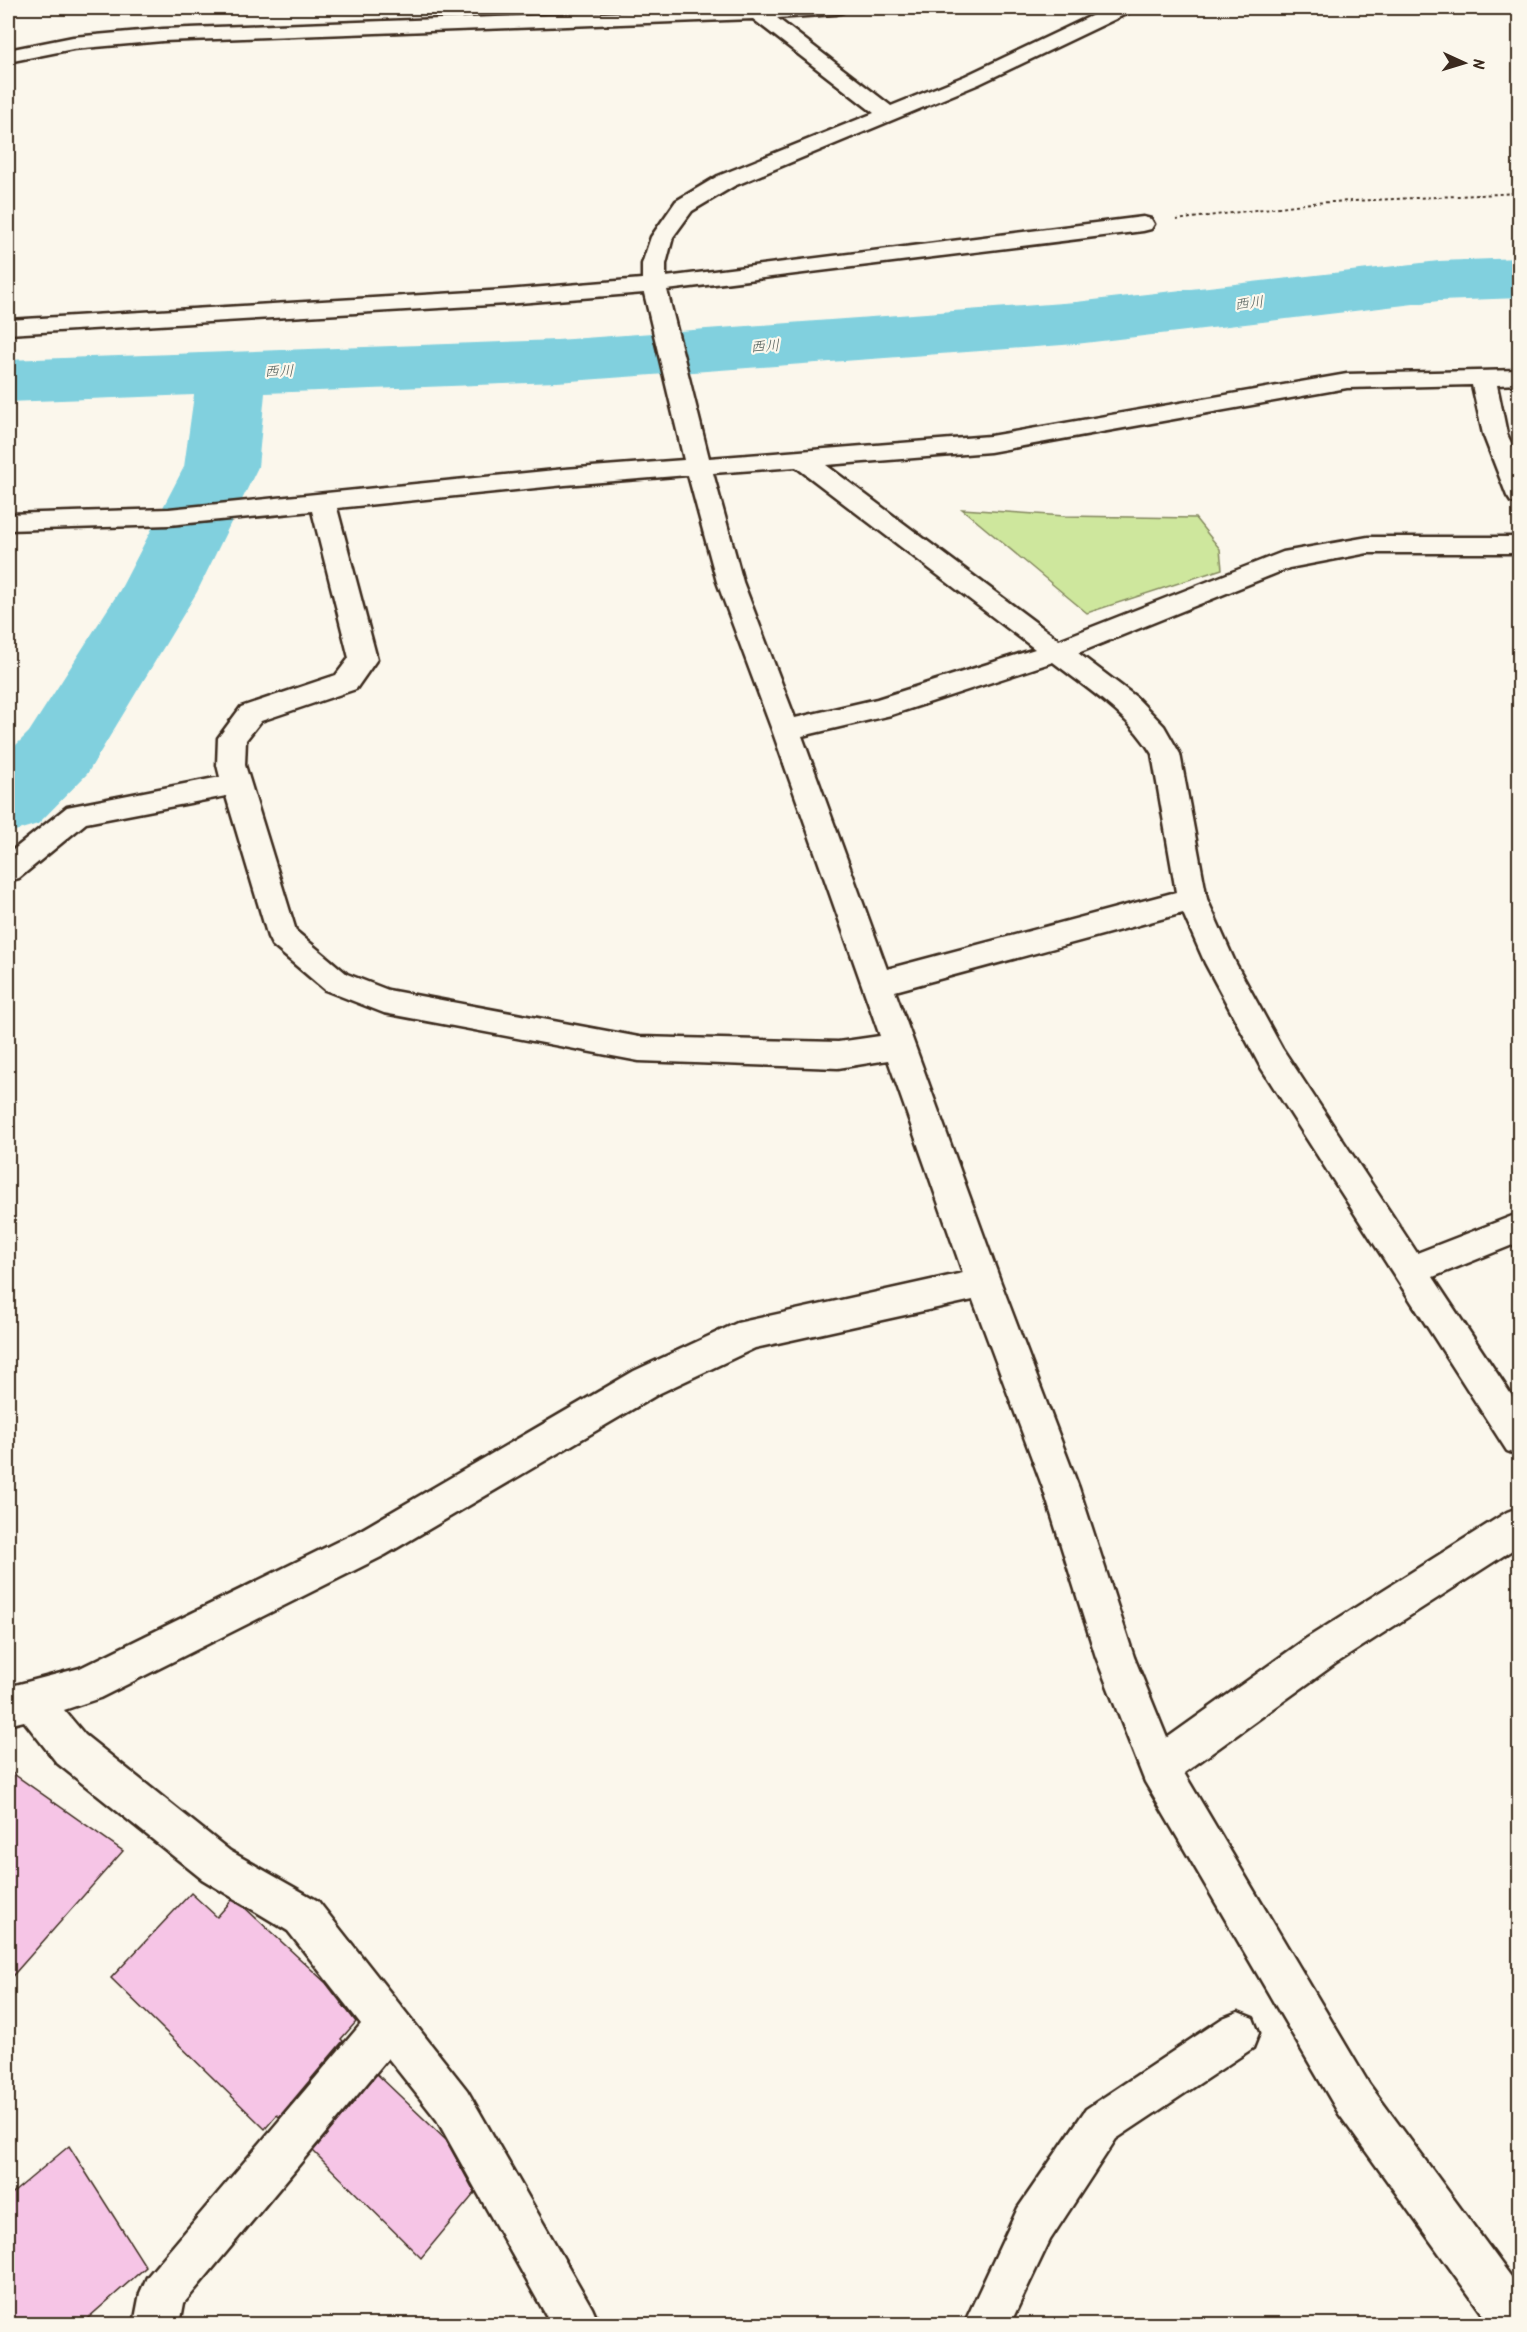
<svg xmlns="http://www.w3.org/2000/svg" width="1527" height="2332" font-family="Kalam,'Klee One',sans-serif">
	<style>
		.green { fill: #cee79d; stroke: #84885e; stroke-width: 1.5 }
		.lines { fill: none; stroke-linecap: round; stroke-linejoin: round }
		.river { fill: #81d0de; fill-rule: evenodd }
		.building { fill: #f6c5e6; stroke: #3b2a1e; stroke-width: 1.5 }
		.minor-casing { stroke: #3b2a1e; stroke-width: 5 }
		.path { stroke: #3b2a1e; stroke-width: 2; stroke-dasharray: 3 3; stroke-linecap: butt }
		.minor { fill: #fbf7ec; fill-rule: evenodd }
		.labels { text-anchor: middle; stroke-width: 4.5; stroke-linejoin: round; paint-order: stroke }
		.far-water-label { font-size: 15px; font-style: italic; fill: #505c58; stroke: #fbf7ec }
	</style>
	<rect width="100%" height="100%" fill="#fbf7ec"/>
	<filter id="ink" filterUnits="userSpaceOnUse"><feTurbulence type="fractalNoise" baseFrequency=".0167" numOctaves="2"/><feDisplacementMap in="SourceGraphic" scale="12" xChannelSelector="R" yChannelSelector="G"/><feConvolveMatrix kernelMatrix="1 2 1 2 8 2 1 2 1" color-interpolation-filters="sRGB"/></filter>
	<g filter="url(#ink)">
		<path class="green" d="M962 509 1065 516 1195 518 1220 549 1222 569 1087 613Z"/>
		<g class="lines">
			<path class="river" d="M1520 258V298L1439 301 1076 344 557 382 265 393 258 467 197 592 87 774 38 824 8 833V753L29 732 120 590 184 467 194 395 8 402V360L557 340 1076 302 1439 261Z"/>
		</g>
		<path class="building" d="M8 1770 123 1851 8 1981Z
			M191 1893 217 1917 232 1900 244 1907 326 1983 356 2022 341 2039 343 2041 279 2117 277 2115 265 2129 111 1978Z
			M377 2074 446 2140 475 2193 421 2258 313 2151Z
			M69 2146 146 2267 80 2325H8V2197Z"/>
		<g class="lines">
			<defs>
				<path id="minor" d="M741 8H846L843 12 836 14 777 18 891 106 965 76 1108 8H1133L1130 12 979 84 734 186 692 211 673 237 666 264V277L1143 217 1151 219 1154 224 1151 229 1143 231 667 290 709 458 990 436 1347 374 1520 370V384L1497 385 1507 434 1520 463V504L1511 502 1507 496 1483 434 1472 385 1347 388 990 452 826 465 1059 640 1283 552 1368 537H1520V553H1368L1289 568 1078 653 1136 697 1164 726 1180 754 1207 899 1235 962 1282 1048 1417 1253 1520 1213V1242L1433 1277 1520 1408V1456L1507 1451 1260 1066 1205 963 1183 913 895 991 1001 1283 1079 1488 1134 1657 1167 1738 1307 1638 1507 1512 1520 1507V1545L1335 1664 1184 1773 1369 2084 1520 2289V2324H1490L1339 2114 1145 1782 1096 1657 1043 1488 973 1300 755 1348 660 1393 385 1555 100 1698 64 1710 85 1735 230 1851 318 1901 467 2090 592 2308 599 2324H551L437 2120 388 2058 184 2303 180 2324H134L140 2293 147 2277 361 2024 288 1931 202 1879 57 1763 24 1721 8 1725V1687L80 1668 359 1531 634 1371 737 1323 963 1273 888 1060 838 1068 639 1061 384 1013 325 990 272 945 268 937 226 796 86 823 19 878 8 881V854L67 807 220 777 217 765 218 738 241 707 336 675 349 658 312 511 169 525 8 530V514L169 509 565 469 684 460 644 293 506 304 8 334V320L506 290 642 279V264L651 237 676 201 718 176 874 113 753 19 163 41 73 49 8 62V50L73 37 163 29ZM796 467 1035 649 877 699 795 718 743 582 713 473ZM688 475 717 582 772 730 880 1036 838 1042 639 1037 388 990 347 974 296 931 245 765 246 740 261 721 356 689 377 659 337 508 565 485ZM1053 662C1088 689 1129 715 1152 754L1176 892 887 969 802 736 891 715Z
					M1238 2012 1253 2018 1259 2033 1253 2048 1116 2139 1050 2240 1010 2324H964L1018 2208 1086 2109 1223 2018Z"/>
			</defs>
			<use href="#minor" class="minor-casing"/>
			<path class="path" d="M1176 220 1311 203 1520 193"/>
			<use href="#minor" class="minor"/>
		</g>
	</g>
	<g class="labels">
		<g class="far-water-label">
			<text transform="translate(1249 303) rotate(-7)" y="5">西川</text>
			<text transform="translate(765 346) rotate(-4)" y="5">西川</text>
			<text transform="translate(279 371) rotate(-2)" y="5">西川</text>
		</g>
	</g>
	<rect width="1527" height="2332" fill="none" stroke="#fbf7ec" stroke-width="30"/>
	<rect x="15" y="15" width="1497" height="2302" fill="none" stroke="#3b2a1e" stroke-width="2" filter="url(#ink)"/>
	<g transform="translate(1464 63) rotate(94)" stroke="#fbf7ec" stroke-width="4.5" paint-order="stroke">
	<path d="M0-4.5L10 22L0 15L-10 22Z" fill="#3b2a1e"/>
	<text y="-9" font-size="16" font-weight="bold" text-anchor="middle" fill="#3b2a1e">N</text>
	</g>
</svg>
